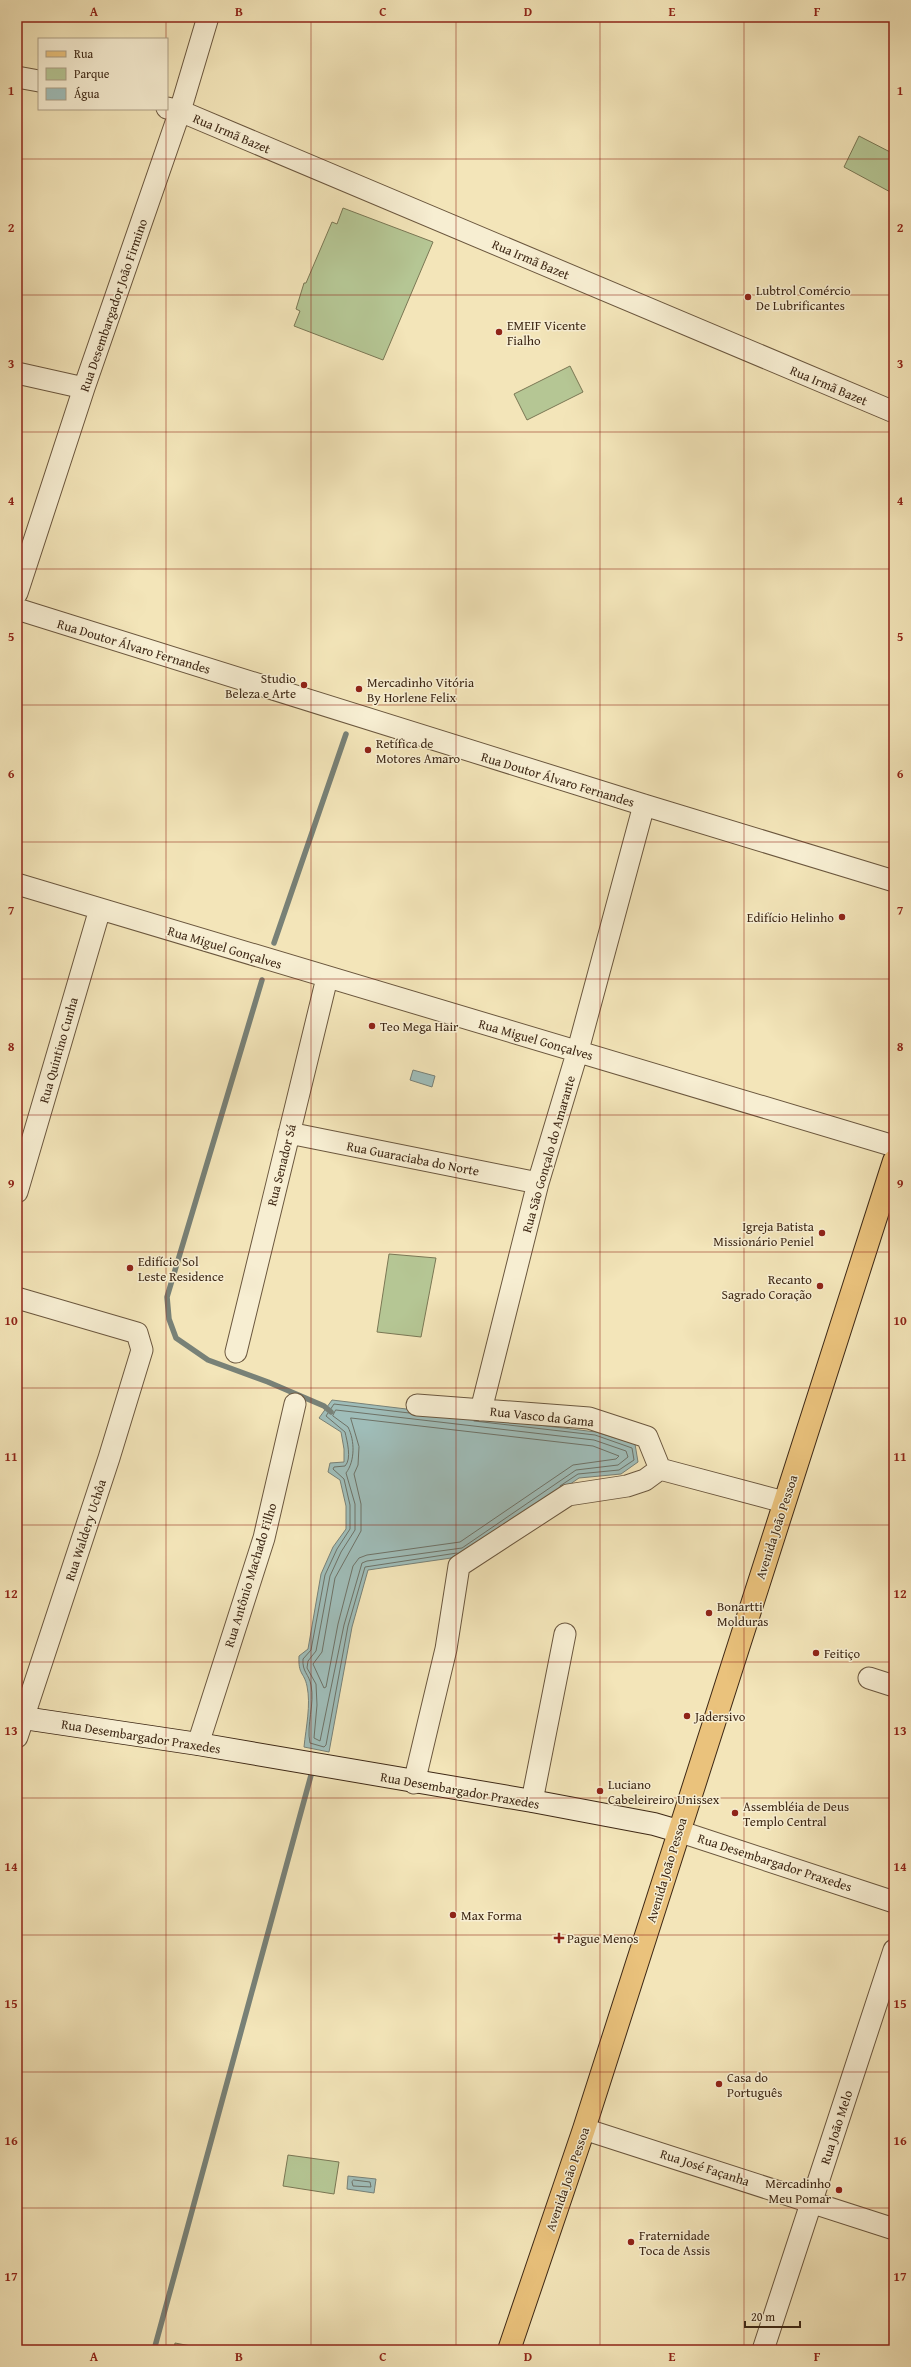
<svg xmlns="http://www.w3.org/2000/svg" width="911" height="2367" font-family="'Gentium Book Plus',serif">
	<style>
		.green { fill: #b5c694; stroke: #7a7754 }
		.water { fill: #9fbdb9; stroke: #788177 }
		.lines { fill: none; stroke-linecap: round; stroke-linejoin: round }
		.shore { stroke: #6e7267; stroke-width: 1 }
		.stream { stroke: #788177; stroke-width: 5.5 }
		.street-casing { stroke: #6b573e; stroke-width: 23 }
		.secondary-casing { stroke: #3e2815; stroke-width: 24 }
		.primary-casing { stroke: #3e2815; stroke-width: 24 }
		.street { stroke: #f7eed2; stroke-width: 21 }
		.secondary { stroke: #f7eed2; stroke-width: 22 }
		.primary { stroke: #eac27c; stroke-width: 22 }
		.grid { fill: none; stroke: #8f2418; stroke-width: 1; stroke-opacity: 0.55 }
		.poi-dot { fill: #8f2418; stroke: #f7eed2; stroke-width: 1.5 }
		.labels { text-anchor: middle; stroke-width: 3; stroke-linejoin: round; paint-order: stroke }
		.street-label { font-size: 13px; fill: #3e2815; stroke: #f7eed2 }
		.poi-label { font-size: 13px; fill: #3e2815; stroke: #f7eed2; text-anchor: start }
		.neatline { fill: none; stroke: #8f2418; stroke-width: 1.5 }
		.grid-label { font-size: 13px; text-anchor: middle; font-weight: bold; fill: #8f2418 }
	</style>
	<rect width="100%" height="100%" fill="#f3e5b9"/>
	<filter id="stains"><feTurbulence type="fractalNoise" baseFrequency=".005" numOctaves="4"/><feColorMatrix values="0 0 0 0 .2 0 0 0 0 .09 0 0 0 0 .02 0 0 0 .5 -.17"/></filter>
	<radialGradient id="worn" r=".72"><stop offset=".6" stop-color="#630" stop-opacity="0"/><stop offset="1" stop-color="#630" stop-opacity=".3"/></radialGradient>
	<path class="green" d="M859 136 894 154V194L844 167Z
		M343 208 433 242 383 360 294 326 300 311 296 309 304 283H306L332 222 337 224Z
		M570 366 583 392 527 420 514 394Z
		M389 1254 436 1258 421 1337 377 1332Z
		M288 2155 339 2162 334 2194 283 2186Z
		M175 2343 196 2347V2350H174Z"/>
	<path class="water" d="M413 1070 435 1076 432 1087 410 1080Z
		M332 1400 596 1432 635 1444 638 1462 621 1474 579 1478 465 1556 368 1570 352 1627 329 1752 304 1747C306 1727 311 1705 307 1686 304 1672 298 1675 299 1656L308 1649 321 1574 333 1547 346 1529V1506L340 1480 328 1472 330 1463 344 1462V1449L341 1432 319 1418Z
		M348 2176 376 2179 374 2193 347 2189Z"/>
	<g class="lines">
		<path class="shore" d="M336 1410 594 1440 626 1451 628 1457 618 1465 576 1470 462 1548 367 1561 362 1563 344 1625 320 1741 314 1738 317 1705 316 1684 307 1668 308 1661 316 1651 330 1576 341 1552 355 1530V1504L346 1473C355 1461 355 1441 348 1427L333 1416Z
			M409 1413 334 1404 326 1416 345 1432C347 1441 352 1459 345 1466L334 1467 333 1469 344 1479 350 1505V1529L337 1549 325 1575 311 1650 303 1659C302 1672 309 1674 311 1685 315 1704 306 1725 310 1743L324 1747 326 1745 348 1626 365 1567 457 1553
			M351 1418 593 1446 619 1456 616 1459 573 1465 460 1542 367 1555 359 1558 353 1566 338 1624 326 1687 324 1688 313 1664 322 1652 335 1578 361 1531V1504L354 1474 358 1465 359 1447Z
			M474 1421 595 1435 632 1448 634 1460 619 1470 578 1474 560 1486
			M354 2180 370 2182 371 2187 353 2186 352 2182Z"/>
		<path class="stream" d="M274 943 346 734
			M262 980 167 1297 169 1319 176 1338 208 1360 268 1382 324 1406 331 1412
			M154 2350 313 1768"/>
		<defs>
			<path id="street" d="M17 77 39 81
				M167 108 180 111 894 412
				M17 373 84 388
				M17 593 84 388 180 111 208 17
				M17 609 644 805 894 881
				M17 884 894 1146
				M289 1133 538 1183
				M17 1192 100 909
				M17 1298 137 1333 142 1350 109 1458 17 1737
				M236 1352 327 978
				M417 1405 589 1418 647 1437 660 1469 784 1502
				M481 1410 538 1183 578 1050 644 805
				M869 1678 894 1686
				M198 1744 264 1538 295 1404
				M414 1783 446 1649 459 1566 568 1495 627 1486 645 1480 660 1469
				M532 1801 565 1634
				M678 1831 894 1902
				M584 2129 894 2229
				M763 2350 894 1950"/>
			<path id="secondary" d="M17 1717 198 1744 532 1801 654 1824 678 1831"/>
			<path id="primary" d="M509 2350 584 2129 894 1161"/>
		</defs>
		<use href="#street" class="street-casing"/>
		<use href="#secondary" class="secondary-casing"/>
		<use href="#primary" class="primary-casing"/>
		<use href="#street" class="street"/>
		<use href="#secondary" class="secondary"/>
		<use href="#primary" class="primary"/>
	</g>
	<path class="grid" d="M166 17V39M311 17V2350M456 17V2350M600 17V2350M744 17V2350M166 109V2350M17 159H894M17 295H894M17 432H894M17 569H894M17 705H894M17 842H894M17 979H894M17 1115H894M17 1252H894M17 1388H894M17 1525H894M17 1662H894M17 1798H894M17 1935H894M17 2072H894M17 2208H894"/>
	<g class="poi-dot">
		<circle cx="748" cy="297" r="4"/>
		<circle cx="499" cy="332" r="4"/>
		<circle cx="304" cy="685" r="4"/>
		<circle cx="359" cy="689" r="4"/>
		<circle cx="368" cy="750" r="4"/>
		<circle cx="842" cy="917" r="4"/>
		<circle cx="372" cy="1026" r="4"/>
		<circle cx="822" cy="1233" r="4"/>
		<circle cx="130" cy="1268" r="4"/>
		<circle cx="820" cy="1286" r="4"/>
		<circle cx="709" cy="1613" r="4"/>
		<circle cx="816" cy="1653" r="4"/>
		<circle cx="687" cy="1716" r="4"/>
		<circle cx="600" cy="1791" r="4"/>
		<circle cx="735" cy="1813" r="4"/>
		<circle cx="453" cy="1915" r="4"/>
		<path d="M557 1932h4v4h4v4h-4v4h-4v-4h-4v-4h4z"/>
		<circle cx="719" cy="2084" r="4"/>
		<circle cx="839" cy="2190" r="4"/>
		<circle cx="631" cy="2242" r="4"/>
	</g>
	<g class="labels">
		<g class="street-label">
			<text transform="translate(232 133) rotate(23)" y="5">Rua Irmã Bazet</text>
			<text transform="translate(531 259) rotate(23)" y="5">Rua Irmã Bazet</text>
			<text transform="translate(113 305) rotate(-71)" y="5">Rua Desembargador João Firmino</text>
			<text transform="translate(829 385) rotate(23)" y="5">Rua Irmã Bazet</text>
			<text transform="translate(134 646) rotate(17)" y="5">Rua Doutor Álvaro Fernandes</text>
			<text transform="translate(558 779) rotate(17)" y="5">Rua Doutor Álvaro Fernandes</text>
			<text transform="translate(225 947) rotate(17)" y="5">Rua Miguel Gonçalves</text>
			<text transform="translate(536 1039) rotate(16)" y="5">Rua Miguel Gonçalves</text>
			<text transform="translate(58 1050) rotate(-74)" y="5">Rua Quintino Cunha</text>
			<text transform="translate(548 1154) rotate(-74)" y="5">Rua São Gonçalo do Amarante</text>
			<text transform="translate(413 1158) rotate(11)" y="5">Rua Guaraciaba do Norte</text>
			<text transform="translate(281 1165) rotate(-76)" y="5">Rua Senador Sá</text>
			<text transform="translate(542 1416) rotate(6)" y="5">Rua Vasco da Gama</text>
			<text transform="translate(776 1527) rotate(-72)" y="5">Avenida João Pessoa</text>
			<text transform="translate(85 1530) rotate(-72)" y="5">Rua Waldery Uchôa</text>
			<text transform="translate(250 1575) rotate(-73)" y="5">Rua Antônio Machado Filho</text>
			<text transform="translate(141 1736) rotate(9)" y="5">Rua Desembargador Praxedes</text>
			<text transform="translate(460 1790) rotate(10)" y="5">Rua Desembargador Praxedes</text>
			<text transform="translate(775 1862) rotate(18)" y="5">Rua Desembargador Praxedes</text>
			<text transform="translate(666 1870) rotate(-73)" y="5">Avenida João Pessoa</text>
			<text transform="translate(836 2127) rotate(-72)" y="5">Rua João Melo</text>
			<text transform="translate(705 2167) rotate(18)" y="5">Rua José Façanha</text>
			<text transform="translate(567 2179) rotate(-71)" y="5">Avenida João Pessoa</text>
		</g>
		<g class="poi-label">
			<text x="756" y="295">Lubtrol Comércio<tspan x="756" dy="15">De Lubrificantes</tspan></text>
			<text x="507" y="330">EMEIF Vicente<tspan x="507" dy="15">Fialho</tspan></text>
			<text x="296" y="683" text-anchor="end">Studio<tspan x="296" dy="15">Beleza e Arte</tspan></text>
			<text x="367" y="687">Mercadinho Vitória<tspan x="367" dy="15">By Horlene Felix</tspan></text>
			<text x="376" y="748">Retífica de<tspan x="376" dy="15">Motores Amaro</tspan></text>
			<text x="834" y="922" text-anchor="end">Edifício Helinho</text>
			<text x="380" y="1031">Teo Mega Hair</text>
			<text x="814" y="1231" text-anchor="end">Igreja Batista<tspan x="814" dy="15">Missionário Peniel</tspan></text>
			<text x="138" y="1266">Edifício Sol<tspan x="138" dy="15">Leste Residence</tspan></text>
			<text x="812" y="1284" text-anchor="end">Recanto<tspan x="812" dy="15">Sagrado Coração</tspan></text>
			<text x="717" y="1611">Bonartti<tspan x="717" dy="15">Molduras</tspan></text>
			<text x="824" y="1658">Feitiço</text>
			<text x="695" y="1721">Jadersivo</text>
			<text x="608" y="1789">Luciano<tspan x="608" dy="15">Cabeleireiro Unissex</tspan></text>
			<text x="743" y="1811">Assembléia de Deus<tspan x="743" dy="15">Templo Central</tspan></text>
			<text x="461" y="1920">Max Forma</text>
			<text x="567" y="1943">Pague Menos</text>
			<text x="727" y="2082">Casa do<tspan x="727" dy="15">Português</tspan></text>
			<text x="831" y="2188" text-anchor="end">Mercadinho<tspan x="831" dy="15">Meu Pomar</tspan></text>
			<text x="639" y="2240">Fraternidade<tspan x="639" dy="15">Toca de Assis</tspan></text>
		</g>
	</g>
	<rect width="911" height="2367" fill="none" stroke="#f3e5b9" stroke-width="44"/>
	<rect x="38" y="38" width="130" height="72" fill="#f7eed2" stroke="#ad9f86"/>
	<rect x="46" y="51" width="20" height="6" fill="#eac27c" stroke="#ad9f86"/>
	<text x="74" y="58" font-size="12" fill="#3e2815">Rua</text>
	<rect x="46" y="68" width="20" height="12" fill="#b5c694" stroke="#ad9f86"/>
	<text x="74" y="78" font-size="12" fill="#3e2815">Parque</text>
	<rect x="46" y="88" width="20" height="12" fill="#9fbdb9" stroke="#ad9f86"/>
	<text x="74" y="98" font-size="12" fill="#3e2815">Água</text>
	<path d="M745 2321v6h55v-6" fill="none" stroke="#3e2815" stroke-width="2"/>
	<text x="751" y="2321" font-size="12" fill="#3e2815" stroke="#f7eed2" stroke-width="3" paint-order="stroke">20 m</text>
	<rect x="22" y="22" width="867" height="2323" class="neatline"/>
	<g class="grid-label">
		<text x="94" y="16">A</text>
		<text x="239" y="16">B</text>
		<text x="383" y="16">C</text>
		<text x="528" y="16">D</text>
		<text x="672" y="16">E</text>
		<text x="817" y="16">F</text>
		<text x="11" y="95">1</text>
		<text x="900" y="95">1</text>
		<text x="11" y="232">2</text>
		<text x="900" y="232">2</text>
		<text x="11" y="368">3</text>
		<text x="900" y="368">3</text>
		<text x="11" y="505">4</text>
		<text x="900" y="505">4</text>
		<text x="11" y="641">5</text>
		<text x="900" y="641">5</text>
		<text x="11" y="778">6</text>
		<text x="900" y="778">6</text>
		<text x="11" y="915">7</text>
		<text x="900" y="915">7</text>
		<text x="11" y="1051">8</text>
		<text x="900" y="1051">8</text>
		<text x="11" y="1188">9</text>
		<text x="900" y="1188">9</text>
		<text x="11" y="1325">10</text>
		<text x="900" y="1325">10</text>
		<text x="11" y="1461">11</text>
		<text x="900" y="1461">11</text>
		<text x="11" y="1598">12</text>
		<text x="900" y="1598">12</text>
		<text x="11" y="1735">13</text>
		<text x="900" y="1735">13</text>
		<text x="11" y="1871">14</text>
		<text x="900" y="1871">14</text>
		<text x="11" y="2008">15</text>
		<text x="900" y="2008">15</text>
		<text x="11" y="2145">16</text>
		<text x="900" y="2145">16</text>
		<text x="11" y="2281">17</text>
		<text x="900" y="2281">17</text>
		<text x="94" y="2361">A</text>
		<text x="239" y="2361">B</text>
		<text x="383" y="2361">C</text>
		<text x="528" y="2361">D</text>
		<text x="672" y="2361">E</text>
		<text x="817" y="2361">F</text>
	</g>
	<rect width="100%" height="100%" filter="url(#stains)"/>
	<rect width="100%" height="100%" fill="url(#worn)"/>
</svg>
